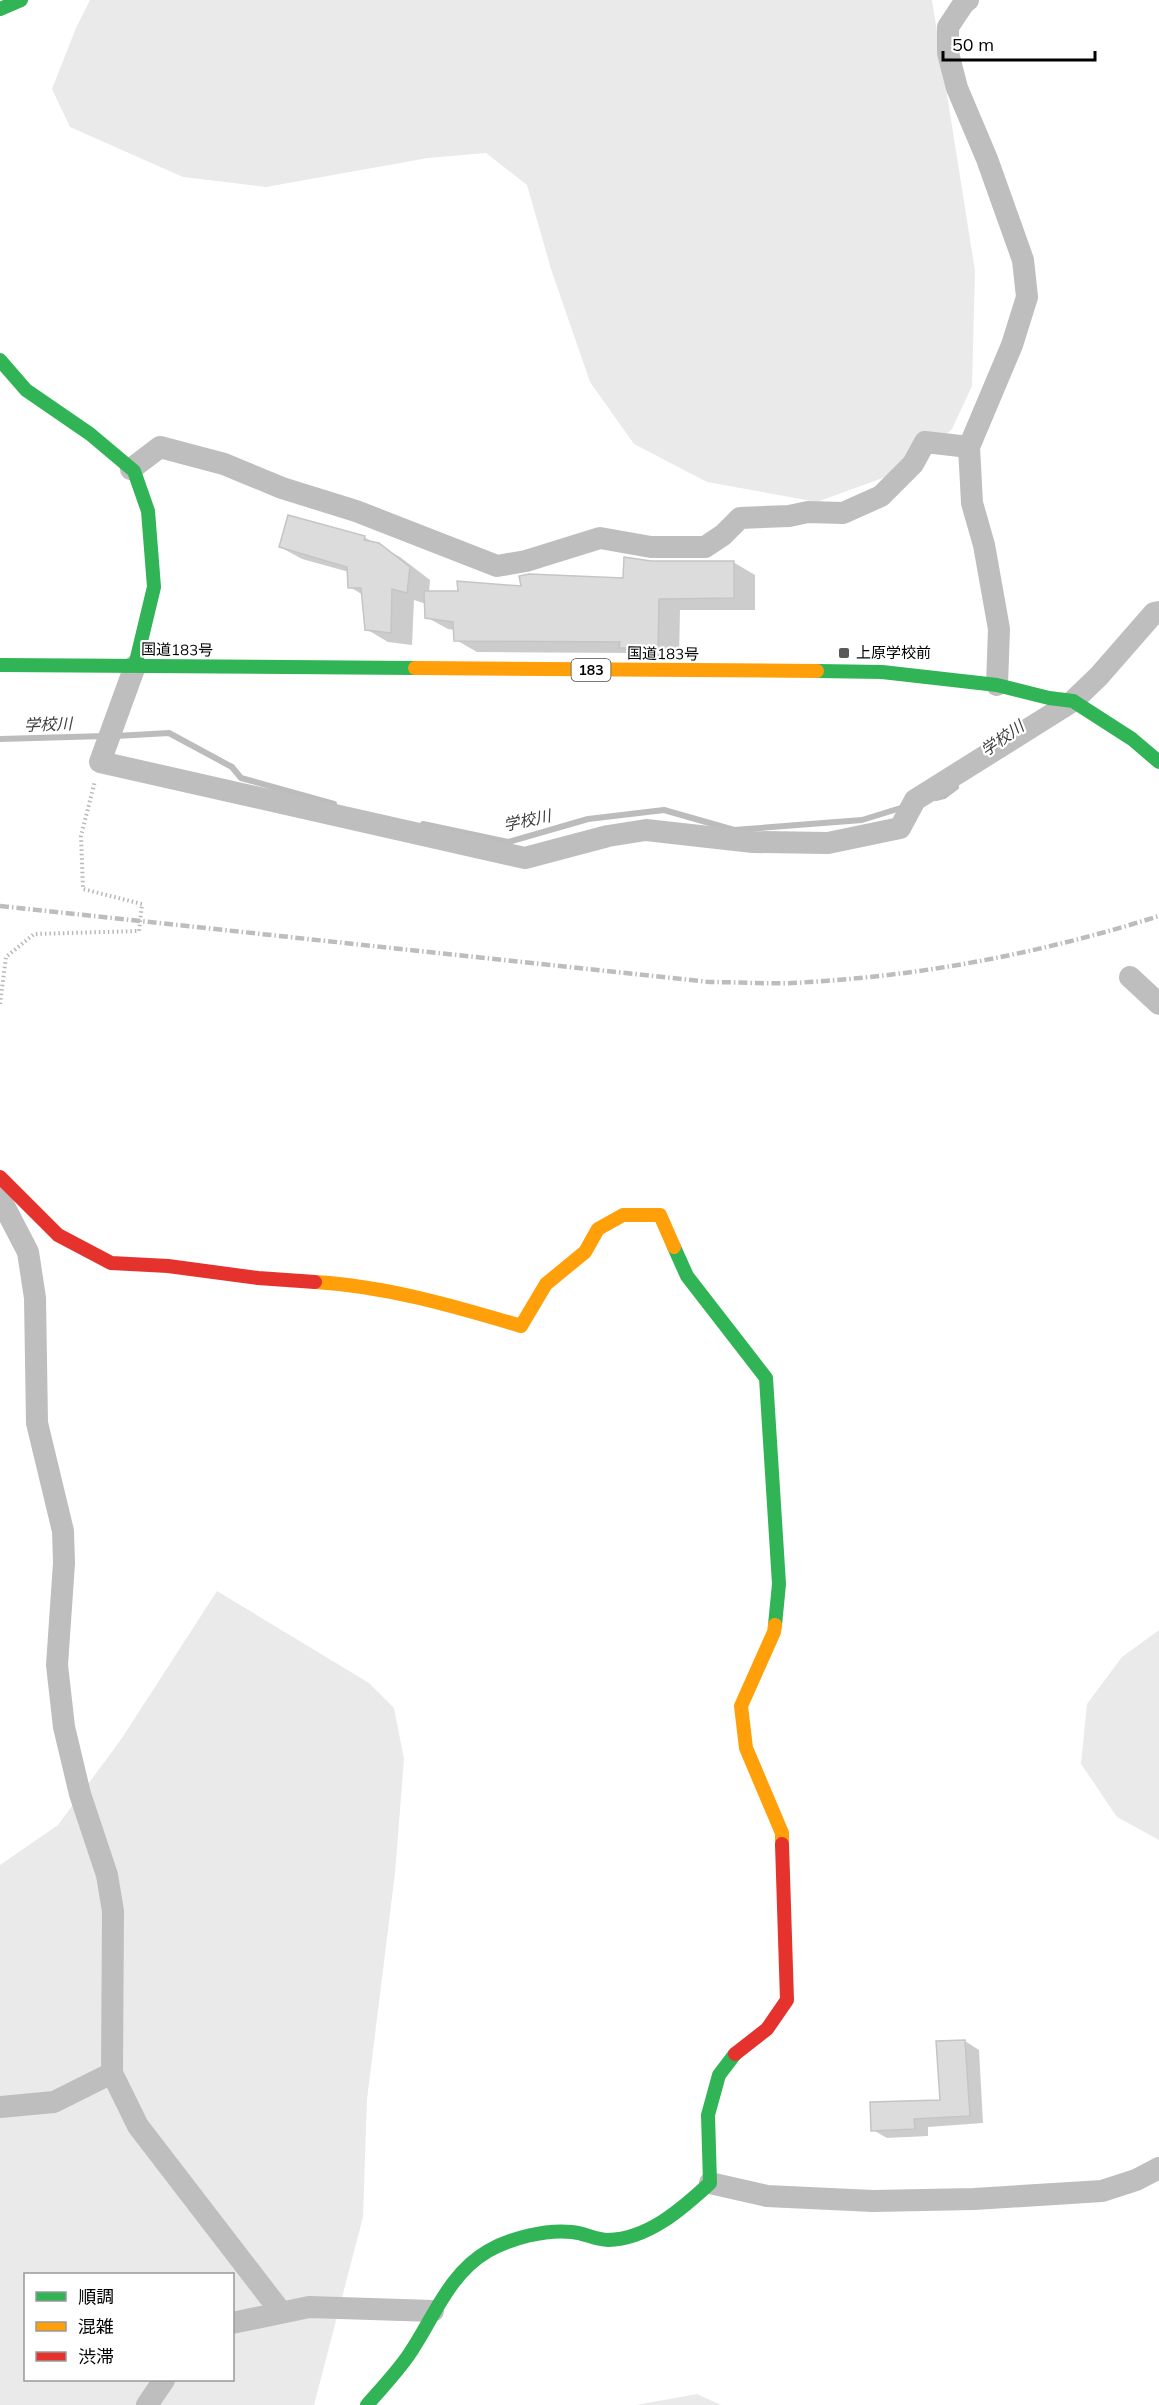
<svg xmlns="http://www.w3.org/2000/svg" width="1159" height="2405" font-family="Mulish,'Noto Sans JP',sans-serif">
	<style>
		.green { fill: #eaeaea; fill-rule: evenodd }
		.shadow { fill: #0003 }
		.lines { fill: none; stroke-linecap: round; stroke-linejoin: round }
		.stream { stroke: #bcbcbc; stroke-width: 6 }
		.building { fill: #dcdcdc; stroke: #c5c5c5; stroke-width: 1.5 }
		.path { stroke: #b8b8b8; stroke-width: 4; stroke-dasharray: 1.5 3; stroke-linecap: butt }
		.street { stroke: #bebebe; stroke-width: 22 }
		.fast { stroke: #30b455; stroke-width: 14 }
		.slow { stroke: #ff9f0a; stroke-width: 14 }
		.jam { stroke: #e5322d; stroke-width: 14 }
		.rail { stroke: #bdbdbd; stroke-width: 4.5; stroke-dasharray: 9 3 1.5 3; stroke-linecap: butt }
		.poi-dot { fill: #595959; stroke: #fff; stroke-width: 2 }
		.labels { text-anchor: middle; stroke-width: 4.5; stroke-linejoin: round; paint-order: stroke }
		.shield { fill: #fff; stroke: #4c4c4c; stroke-width: 1.5 }
		.shield-label { font-size: 14px; font-weight: bold; fill: #000 }
		.street-label { font-size: 15px; fill: #000; stroke: #fff }
		.poi-label { font-size: 15px; fill: #000; stroke: #fff; text-anchor: start }
		.water-label { font-size: 16px; font-style: italic; fill: #404040; stroke: #fff }
	</style>
	<rect width="100%" height="100%" fill="#fff"/>
	<path class="green" d="M90 0H932L975 271 972 386 952 429 907 469 817 502 707 482 634 444 590 382 551 269 527 185 486 153 428 158 266 187 183 177 70 127 52 89 76 28Z
		M217 1591 369 1683 394 1708 404 1759 395 1873 367 2099 363 2217 314 2405H0V1865L58 1825 122 1738ZM26 2274H232V2380H26Z
		M1159 1630V1840L1117 1817 1081 1764 1087 1704 1122 1657Z
		M697 2394 721 2405H636Z"/>
	<path class="shadow" d="M364 537 400 557 430 580 429 593 624 580 651 562H733L755 575V610H680L679 660H642L631 653 477 652 456 640 455 630 448 629 426 617V604L414 600 412 645 388 642 366 629 363 595 350 587 349 572 302 559 280 547Z
		M965 2041 979 2050 983 2123 928 2127V2136L887 2138 873 2130 941 2101Z"/>
	<g class="lines">
		<path class="stream" d="M116 736 169 733 232 767 241 778 334 804
			M0 739 105 736
			M936 798 944 796 956 787
			M423 824 508 842 588 819 664 810 734 830 862 820 904 807"/>
	</g>
	<path class="building" d="M288 515 365 536 364 540 379 543 410 567 407 593 392 589 391 633 365 630 361 588H348L347 567 279 547Z
		M624 557 651 561H734V598L659 599 658 648H619L620 642 454 641 453 622 425 618 424 591H458L457 581 521 586 519 576 529 574 623 578Z
		M965 2040 970 2116 914 2119 915 2129 871 2131 870 2102 940 2100 936 2041Z"/>
	<g class="lines">
		<path class="path" d="M0 1004 6 957 34 934 139 931 142 904 83 889 81 836 95 781"/>
		<path class="street" d="M968 0 964 3 948 27V53L957 88 987 159 1023 260 1027 297 1012 345 969 447 972 503 984 545 999 629 997 685
			M131 469 160 447 224 464 282 488 356 511 497 566 526 561 600 538 651 547H705L723 535 740 518 789 516 808 512 843 513 881 496 913 464 925 442 969 447
			M135 666 100 762 525 858 608 836 646 830 753 842 828 843 900 828 915 800 1073 701 1099 676 1154 613 1159 612
			M1130 977 1159 1004
			M0 1198 28 1252 35 1298 37 1423 63 1531 64 1563 57 1665 64 1727 80 1794 107 1875 113 1911 112 2073 138 2126 281 2312
			M0 2107 54 2102 112 2073
			M710 2183 767 2196 873 2201 974 2199 1102 2191 1136 2180 1159 2168
			M232 2323 309 2307 433 2311
			M147 2405 164 2380"/>
		<path class="fast" d="M0 9 21 0
			M0 360 26 390 90 434 134 471 148 511 154 587 135 666
			M0 665 415 668
			M817 671 882 672 997 685 1049 698 1073 701 1132 739 1159 762
			M674 1247 687 1276 766 1378 779 1584 775 1625
			M367 2405C381 2389 396 2373 408 2356 433 2320 448 2274 488 2251 511 2238 546 2229 572 2232 584 2233 596 2240 608 2240 648 2239 682 2209 710 2183L708 2115 719 2075 735 2054"/>
		<path class="slow" d="M415 668 817 671
			M315 1282C385 1286 454 1306 521 1326L546 1284 585 1252 598 1229 623 1215H660L674 1247
			M775 1625 774 1632 741 1706 746 1748 782 1833V1844"/>
		<path class="jam" d="M0 1177 58 1235 111 1263 168 1266 258 1278 315 1282
			M735 2054 767 2029 787 2000 782 1844"/>
		<path class="rail" d="M0 906 709 982C742 982 776 985 809 982 928 975 1045 952 1159 916"/>
	</g>
	<rect class="poi-dot" x="838" y="647" width="12" height="12" rx="3"/>
	<g class="labels">
		<rect class="shield" x="571.5" y="659" width="39" height="22" rx="4.5"/>
		<g class="shield-label">
			<text x="591" y="675">183</text>
		</g>
		<g class="street-label">
			<text transform="translate(177 650) rotate(1)" y="5">国道183号</text>
			<text transform="translate(663 654) rotate(1)" y="5">国道183号</text>
		</g>
		<g class="poi-label">
			<text x="856" y="658">上原学校前</text>
		</g>
		<g class="water-label">
			<text transform="translate(48 724) rotate(-2)" y="6">学校川</text>
			<text transform="translate(1002 738) rotate(-35)" y="6">学校川</text>
			<text transform="translate(527 820) rotate(-12)" y="6">学校川</text>
		</g>
	</g>
	<rect x="24" y="2273" width="210" height="108" fill="#ffffff" stroke="#999999" stroke-width="1.5"/>
	<rect x="36" y="2292" width="30" height="9" fill="#30b455" stroke="#999999" stroke-width="1.5"/>
	<text x="78" y="2303" font-size="18" fill="#000000">順調</text>
	<rect x="36" y="2322" width="30" height="9" fill="#ff9f0a" stroke="#999999" stroke-width="1.5"/>
	<text x="78" y="2333" font-size="18" fill="#000000">混雑</text>
	<rect x="36" y="2352" width="30" height="9" fill="#e5322d" stroke="#999999" stroke-width="1.5"/>
	<text x="78" y="2363" font-size="18" fill="#000000">渋滞</text>
	<path d="M943 51v9h152v-9" fill="none" stroke="#000000" stroke-width="3"/>
	<text x="952" y="51" font-size="18" fill="#000000" stroke="#ffffff" stroke-width="4.5" paint-order="stroke">50 m</text>
</svg>
